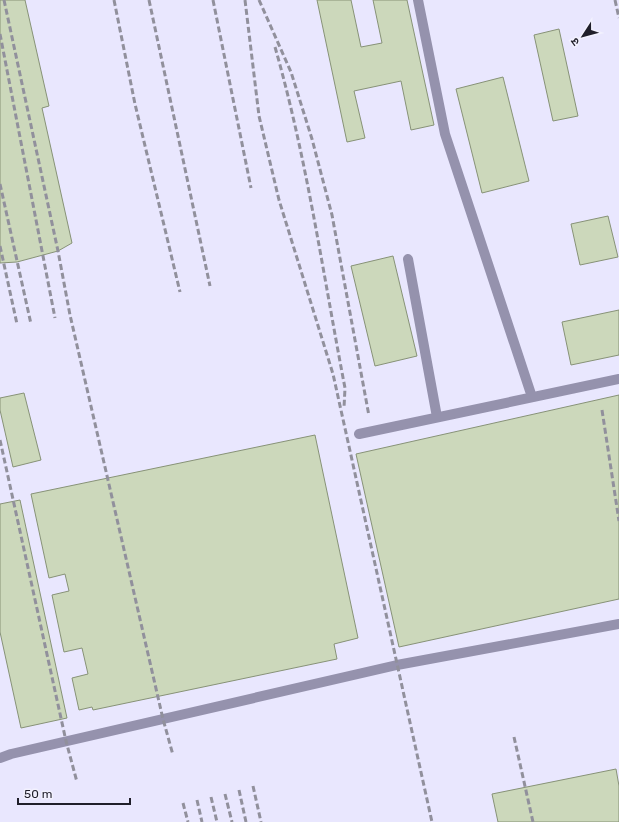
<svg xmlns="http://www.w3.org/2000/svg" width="619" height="822" font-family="Rubik,'Noto Sans Devanagari',sans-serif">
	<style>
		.built { fill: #e9e7fe }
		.building { fill: #ccd8bb; stroke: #879277 }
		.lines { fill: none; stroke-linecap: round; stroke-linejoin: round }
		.minor { stroke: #9592ad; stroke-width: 10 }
		.rail { stroke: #91909c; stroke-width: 3; stroke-dasharray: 6 3; stroke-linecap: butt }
	</style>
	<rect width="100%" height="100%" fill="#f2f1fe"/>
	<path class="built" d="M0 0H619V822H0Z"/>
	<path class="building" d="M0 0H25L49 106 42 108 72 243 58 251 17 262 0 263Z
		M317 0H351L361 47 382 43 373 0H407L434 125 411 130 401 81 354 91 365 138 347 142Z
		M559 29 578 116 553 121 534 35Z
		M503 77 529 181 482 193 456 89Z
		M608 216 618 257 580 265 571 224Z
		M393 256 417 356 375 366 351 266Z
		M619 310V355L571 365 562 322Z
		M24 393 41 460 13 467 0 410V398Z
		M619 395V599L399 647 356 454Z
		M315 435 358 638 334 644 337 659 93 710 92 707 79 710 72 678 88 674 82 648 64 652 52 595 69 591 65 574 49 578 31 494Z
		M20 500 67 718 21 728 0 632V504Z
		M616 769 619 786V822H498L492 794Z"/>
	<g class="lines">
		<path class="minor" d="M418 0 445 134 532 397
			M408 259 437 417
			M359 434 619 379
			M0 758 11 754 397 665 619 624"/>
		<path class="rail" d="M4 0 58 251 70 315 163 719 173 755
			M114 0 135 104 180 292
			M149 0 210 286
			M213 0 251 188
			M245 0 259 116 279 200 333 374 432 822
			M259 0 291 72 312 139 332 215 369 416
			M615 0 619 18
			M0 34 55 318
			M275 47C307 159 323 274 345 388L344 408
			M0 184 31 324
			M0 246 17 324
			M602 410 619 521
			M0 440 66 741 77 782
			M514 737 533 822
			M253 786 261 822
			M239 790 246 822
			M225 794 232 822
			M211 797 217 822
			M197 800 202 822
			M183 803 188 822"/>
	</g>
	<g transform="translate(583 36) rotate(234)" stroke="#f2f1fe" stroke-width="3" paint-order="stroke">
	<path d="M0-3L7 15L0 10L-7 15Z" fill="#201f2a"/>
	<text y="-6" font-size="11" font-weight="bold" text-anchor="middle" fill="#201f2a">उ</text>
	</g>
	<path d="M18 798v6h112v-6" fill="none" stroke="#201f2a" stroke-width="2"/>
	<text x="24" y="798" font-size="12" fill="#201f2a" stroke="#f2f1fe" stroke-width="3" paint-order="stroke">50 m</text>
</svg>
